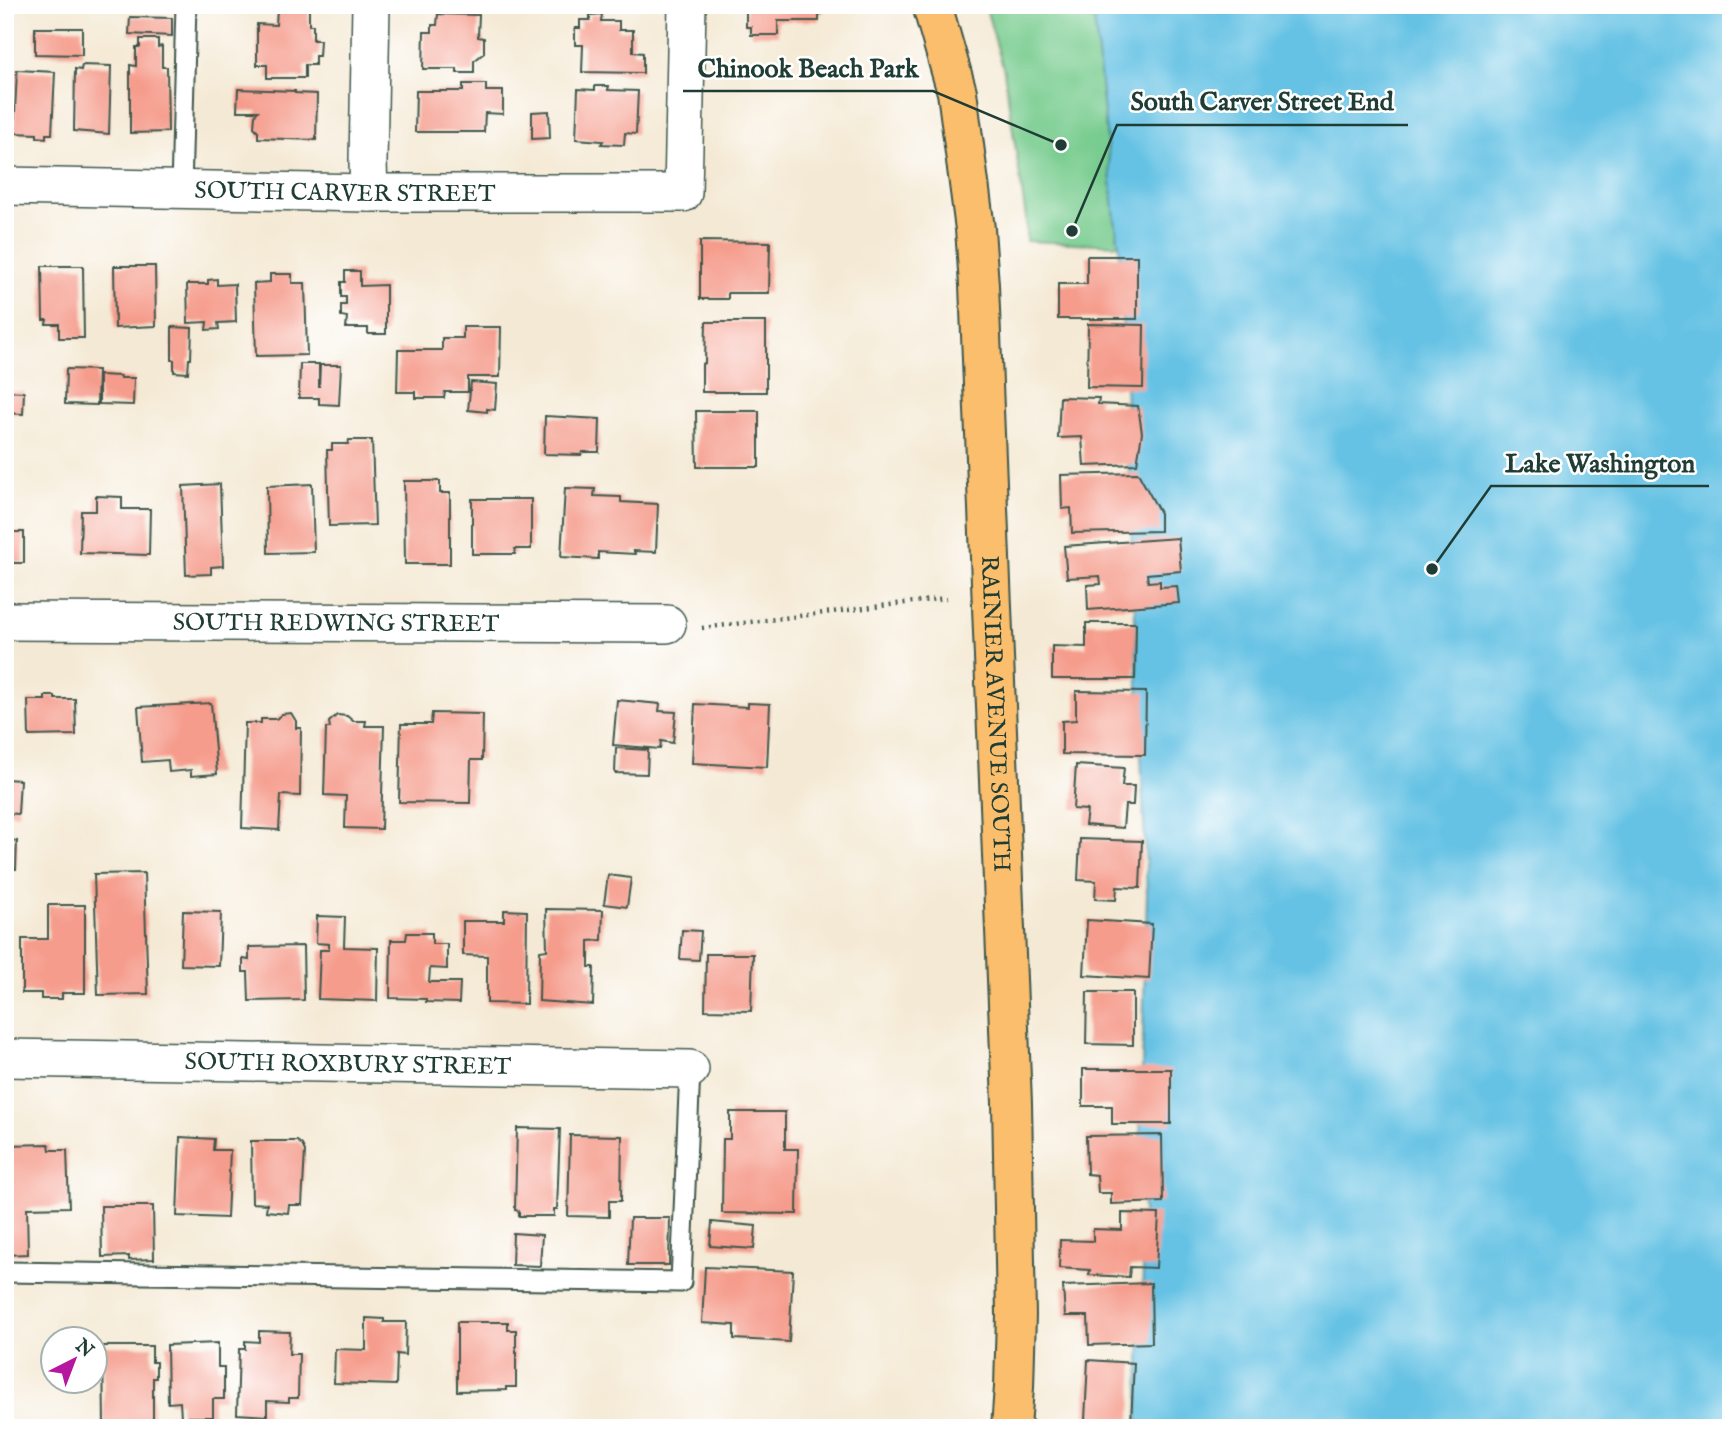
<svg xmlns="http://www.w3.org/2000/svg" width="1736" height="1433" font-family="'IM FELL English',serif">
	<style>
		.green { fill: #78cc8f; stroke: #4c8462; stroke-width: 2 }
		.water { fill: #66c2e4; stroke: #42808c; stroke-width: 2 }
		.building { fill: #f59c8c }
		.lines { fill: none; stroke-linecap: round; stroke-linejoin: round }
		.lane-casing { stroke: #3f574c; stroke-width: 23 }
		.street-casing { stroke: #3f574c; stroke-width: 40 }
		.primary-casing { stroke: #3f574c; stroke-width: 42 }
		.path { stroke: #3f574c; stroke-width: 4.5; stroke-dasharray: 2 5; stroke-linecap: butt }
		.lane { stroke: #fff; stroke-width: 19 }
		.street { stroke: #fff; stroke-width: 37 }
		.primary { stroke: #fabe6d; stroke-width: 38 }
		.labels { text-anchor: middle; stroke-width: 5; stroke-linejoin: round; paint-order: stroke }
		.street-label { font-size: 24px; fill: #1f3d34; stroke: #fff }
		.leader { fill: none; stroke: #1f3d34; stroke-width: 2.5 }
		.callout-dot { fill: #1f3d34; stroke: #fff; stroke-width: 2.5 }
		.callout-label { font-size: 26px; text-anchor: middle; font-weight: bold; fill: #1f3d34; stroke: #fff; stroke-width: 5; stroke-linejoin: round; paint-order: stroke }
	</style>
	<rect width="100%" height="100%" fill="#fff"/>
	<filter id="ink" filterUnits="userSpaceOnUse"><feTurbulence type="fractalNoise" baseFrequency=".0143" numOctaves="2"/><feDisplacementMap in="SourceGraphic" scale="14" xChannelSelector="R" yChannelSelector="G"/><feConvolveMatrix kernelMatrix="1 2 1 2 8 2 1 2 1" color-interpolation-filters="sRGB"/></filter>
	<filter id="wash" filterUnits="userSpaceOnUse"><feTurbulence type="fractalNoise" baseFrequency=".00686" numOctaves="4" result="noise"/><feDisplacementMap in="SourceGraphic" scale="28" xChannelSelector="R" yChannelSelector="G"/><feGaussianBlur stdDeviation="1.57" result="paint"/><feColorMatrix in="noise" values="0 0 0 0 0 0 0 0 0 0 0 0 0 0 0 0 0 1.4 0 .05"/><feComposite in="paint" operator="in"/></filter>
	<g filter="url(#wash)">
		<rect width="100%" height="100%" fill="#f4e9d4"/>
		<path class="green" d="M985 5H1093L1115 220 1119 245 1026 241V218L1004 71Z"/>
		<path class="water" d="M1093 5H1731V1428H1138L1144 1237 1140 1140 1147 894 1119 245 1115 220Z"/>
		<g id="blocks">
			<path class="building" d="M746 5H826V8L819 16V21H778V35H751V27H746Z
				M277 9H309V25H313V40H320L319 56H315V65H305V78H267V65H257V24L276 25Z
				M438 14 479 15 478 37 484 38V53L474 61V73H457V69H423L424 32H432V25H437Z
				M602 14 601 21H619V30H633V52L643 53V73L582 72 583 45H575V28H580V20H590V15Z
				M130 17 172 18V36L129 34Z
				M35 28H82V55L35 54Z
				M140 39H158V47L162 46V67H167L168 132 130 133V65L136 66V47H140Z
				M82 65 111 66 109 134 74 131 75 69 81 70Z
				M17 70 55 72 52 134H46V138L37 137V134L14 133Z
				M463 84H486V91H503V114L485 113 484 132H415L416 91H463Z
				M595 86H609L608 90 638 91 636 134 625 133 624 145 601 144 603 141 576 139 578 89 595 90Z
				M238 89 295 91V93L317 94 316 140 258 138V131L254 127 255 115 258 111H237Z
				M549 111 550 138 532 139V112Z
				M700 241 770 242 769 293H728V299H700Z
				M1087 256H1137V319H1058V284H1087Z
				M42 266H83L84 338H59V324H46L47 320H43Z
				M114 266H155L156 326 115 328Z
				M345 271H360V286L386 285V334H368V328H346L347 317 341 316V305H346V297H341V282H345Z
				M270 274H292V283H305L307 355 256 356 254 283 270 282Z
				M217 279V285L235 284 236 322 218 323 219 329 206 330 207 322 188 323 187 284H208V280Z
				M706 322H766V392H702V364L705 363Z
				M1088 324 1144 325 1143 388 1087 387Z
				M172 327 192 328 191 359H189L188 373 174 372V360H172Z
				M463 327H501L500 377H468V392H445L444 398H415V392H397L398 350H442V338H463Z
				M300 364H319V387L320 365H341L339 405 319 404V398H299Z
				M66 369 98 370 97 405 65 404Z
				M99 375 120 376 121 378H134L133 405 99 404Z
				M471 382 497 384 495 410 487 409V412L468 410Z
				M5 391 24 392 23 414 5 413Z
				M1060 397 1099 398 1098 404 1138 406 1142 433 1137 464 1084 466 1082 437 1058 438Z
				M696 411H759V467H697Z
				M545 416 600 419 599 452H582L581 455 544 454Z
				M349 440H372L375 525 329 526 327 450H332V444H348Z
				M1138 473 1160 513V531L1072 533 1071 508 1062 509 1061 475Z
				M404 481H440V493H450V564H405Z
				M220 484 223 566 211 567V574L186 575 183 486Z
				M312 484 314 552 268 553 267 486Z
				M565 488 595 489 594 496 621 497V502L658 504 656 552 634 551 635 554 598 552V559L561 557Z
				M96 496 122 497V509H150L149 555 80 553 81 511H96Z
				M472 499H531V549H515V554H472Z
				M5 532H24V563H5Z
				M1178 538 1181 571 1147 574 1148 582 1160 581V587L1177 586 1179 603 1088 610 1087 585 1101 584 1100 576 1067 578 1064 546Z
				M1086 623H1136L1135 679H1052V646L1086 647Z
				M1076 691 1146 692 1145 755 1062 754V721L1076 720Z
				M45 696H55V699H75L76 735 29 736 28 700H45Z
				M617 700 660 704 659 711 676 712 673 743 661 741 660 749 613 745Z
				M211 703 217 774 191 776V770L169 772 168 760 142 762 138 707Z
				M748 703 770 704 767 767 692 763 695 704 748 707Z
				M291 713 296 721V728H301L300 796 281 795 279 830 242 828 245 723H261V719H276L282 714Z
				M432 713 483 714 482 760H471L470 803 399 802 401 724H431Z
				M337 715 347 716 353 721H366L365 726H384L381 829 345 828 346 796 324 795 326 728H330L329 722Z
				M616 748 648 750 647 774 615 773Z
				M1076 765 1124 768 1122 786H1134L1133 805H1125L1123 828 1085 825 1087 810 1073 809Z
				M5 779 20 780 18 814 5 813Z
				M1080 839 1142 841 1140 888 1117 887 1116 900 1095 899 1096 881 1078 880Z
				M5 840 17 841 16 869H5Z
				M144 873 148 994 98 995 94 874Z
				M608 875 631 878 627 907 604 904Z
				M48 905H85V993H62V999H41V993H22V939H48Z
				M546 909 603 910 602 940 589 941V967H594L593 1005 539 1001 540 951 547 950Z
				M504 910 527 911 526 1004 487 1003V956L463 955V921H504Z
				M183 911 221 912 219 966 181 965Z
				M317 916 345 917 344 947 378 948 377 1001 318 999 320 950H329V944L316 943Z
				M1087 920 1152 924 1149 979 1084 975Z
				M682 930 701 931 699 960 680 959Z
				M407 933H432V944H447V969L430 968 429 982H460L459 1003 426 1002V999L390 998 391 940H406Z
				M303 946 304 1000 249 1001 248 972H243V959L249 960V947Z
				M706 954H753L751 1011 705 1010Z
				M1087 992H1133V1045L1086 1044Z
				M1083 1069H1171V1124H1112V1106H1083Z
				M730 1112H785V1149H798L797 1214 722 1213 723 1139H730Z
				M517 1128 560 1129 557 1209H554V1216H519V1211L515 1210Z
				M570 1135 622 1136 621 1201H609V1217L568 1216Z
				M1162 1135 1163 1202 1111 1204V1193H1098L1097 1175 1087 1174 1086 1136Z
				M180 1137 214 1139 213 1150H230L227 1218 177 1216Z
				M251 1141H297L302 1145 305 1151 302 1205H289L288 1213 266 1211 267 1204 252 1203Z
				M49 1144 50 1150H67L69 1207 27 1208 28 1254 5 1255V1205H9L7 1145Z
				M101 1206H153L154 1259 129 1260V1256L102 1257Z
				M1122 1213 1159 1214 1156 1268 1130 1267 1129 1277 1089 1275 1090 1270 1059 1268 1060 1240 1093 1241V1229L1122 1230Z
				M630 1218H670L669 1265H628Z
				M712 1222 756 1226 754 1249 710 1246Z
				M513 1233 542 1235 540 1266 512 1265Z
				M705 1267 793 1271 789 1342 734 1339V1325L702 1323Z
				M1151 1283 1152 1343 1089 1345 1088 1316H1065L1063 1286Z
				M366 1318 384 1319V1322H406L405 1355 397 1354 396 1385 334 1383 335 1349 366 1350Z
				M457 1322H508V1330H516V1387H506V1390L457 1391Z
				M259 1331 290 1332 289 1354H299L298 1398H289V1402L267 1401V1416L237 1414 239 1349H245V1341L259 1342Z
				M218 1343V1367H224V1399H213V1417H181L180 1402 168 1403 167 1345Z
				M103 1346H152V1362H156V1378H153V1427L104 1428Z
				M1088 1360 1134 1363 1131 1423 1085 1420Z"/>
		</g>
	</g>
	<g filter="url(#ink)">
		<use href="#blocks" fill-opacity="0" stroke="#3f574c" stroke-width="2"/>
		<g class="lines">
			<defs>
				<path id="lane" d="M181 190 186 5
					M5 1272 681 1282 690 1069"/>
				<g id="street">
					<path id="s1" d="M5 186 369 193H683L687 5"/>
					<path d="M369 193 368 162 371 5"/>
					<path id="s2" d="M5 621 667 624"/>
					<path id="s3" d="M5 1058 690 1069"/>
				</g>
				<g id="primary">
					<path id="s4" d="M932 5 957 92 975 229 979 285 1012 1103 1016 1315 1014 1387 1011 1428"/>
				</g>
			</defs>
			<use href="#lane" class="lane-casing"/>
			<use href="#street" class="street-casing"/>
			<use href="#primary" class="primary-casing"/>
			<path class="path" d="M702 628 946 598"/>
			<use href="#lane" class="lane"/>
			<use href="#street" class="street"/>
			<use href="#primary" class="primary"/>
		</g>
	</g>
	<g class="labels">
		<g class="street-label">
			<text dy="8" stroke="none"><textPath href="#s1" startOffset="340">SOUTH CARVER STREET</textPath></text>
			<text dy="8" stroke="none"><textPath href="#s2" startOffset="331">SOUTH REDWING STREET</textPath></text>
			<text dy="8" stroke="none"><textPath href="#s4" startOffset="714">RAINIER AVENUE SOUTH</textPath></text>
			<text dy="8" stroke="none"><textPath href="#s3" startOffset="343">SOUTH ROXBURY STREET</textPath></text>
		</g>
	</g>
	<path class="leader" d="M1061 145L933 91H683M1072 231L1117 125H1408M1432 569L1491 486H1709"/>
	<g class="callout-dot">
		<circle cx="1061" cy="145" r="7"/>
		<circle cx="1072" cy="231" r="7"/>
		<circle cx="1432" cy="569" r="7"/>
	</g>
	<g class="callout-label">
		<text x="808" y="77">Chinook Beach Park</text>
		<text x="1262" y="110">South Carver Street End</text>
		<text x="1600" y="472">Lake Washington</text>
	</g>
	<rect width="1736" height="1433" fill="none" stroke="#fff" stroke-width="28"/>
	<g transform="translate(74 1360) rotate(42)"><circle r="33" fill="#ffffff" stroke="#a5b1ae" stroke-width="2"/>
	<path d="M0-5L12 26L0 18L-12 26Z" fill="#b5179e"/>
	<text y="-10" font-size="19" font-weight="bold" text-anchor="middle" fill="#1f3d34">N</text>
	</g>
</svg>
